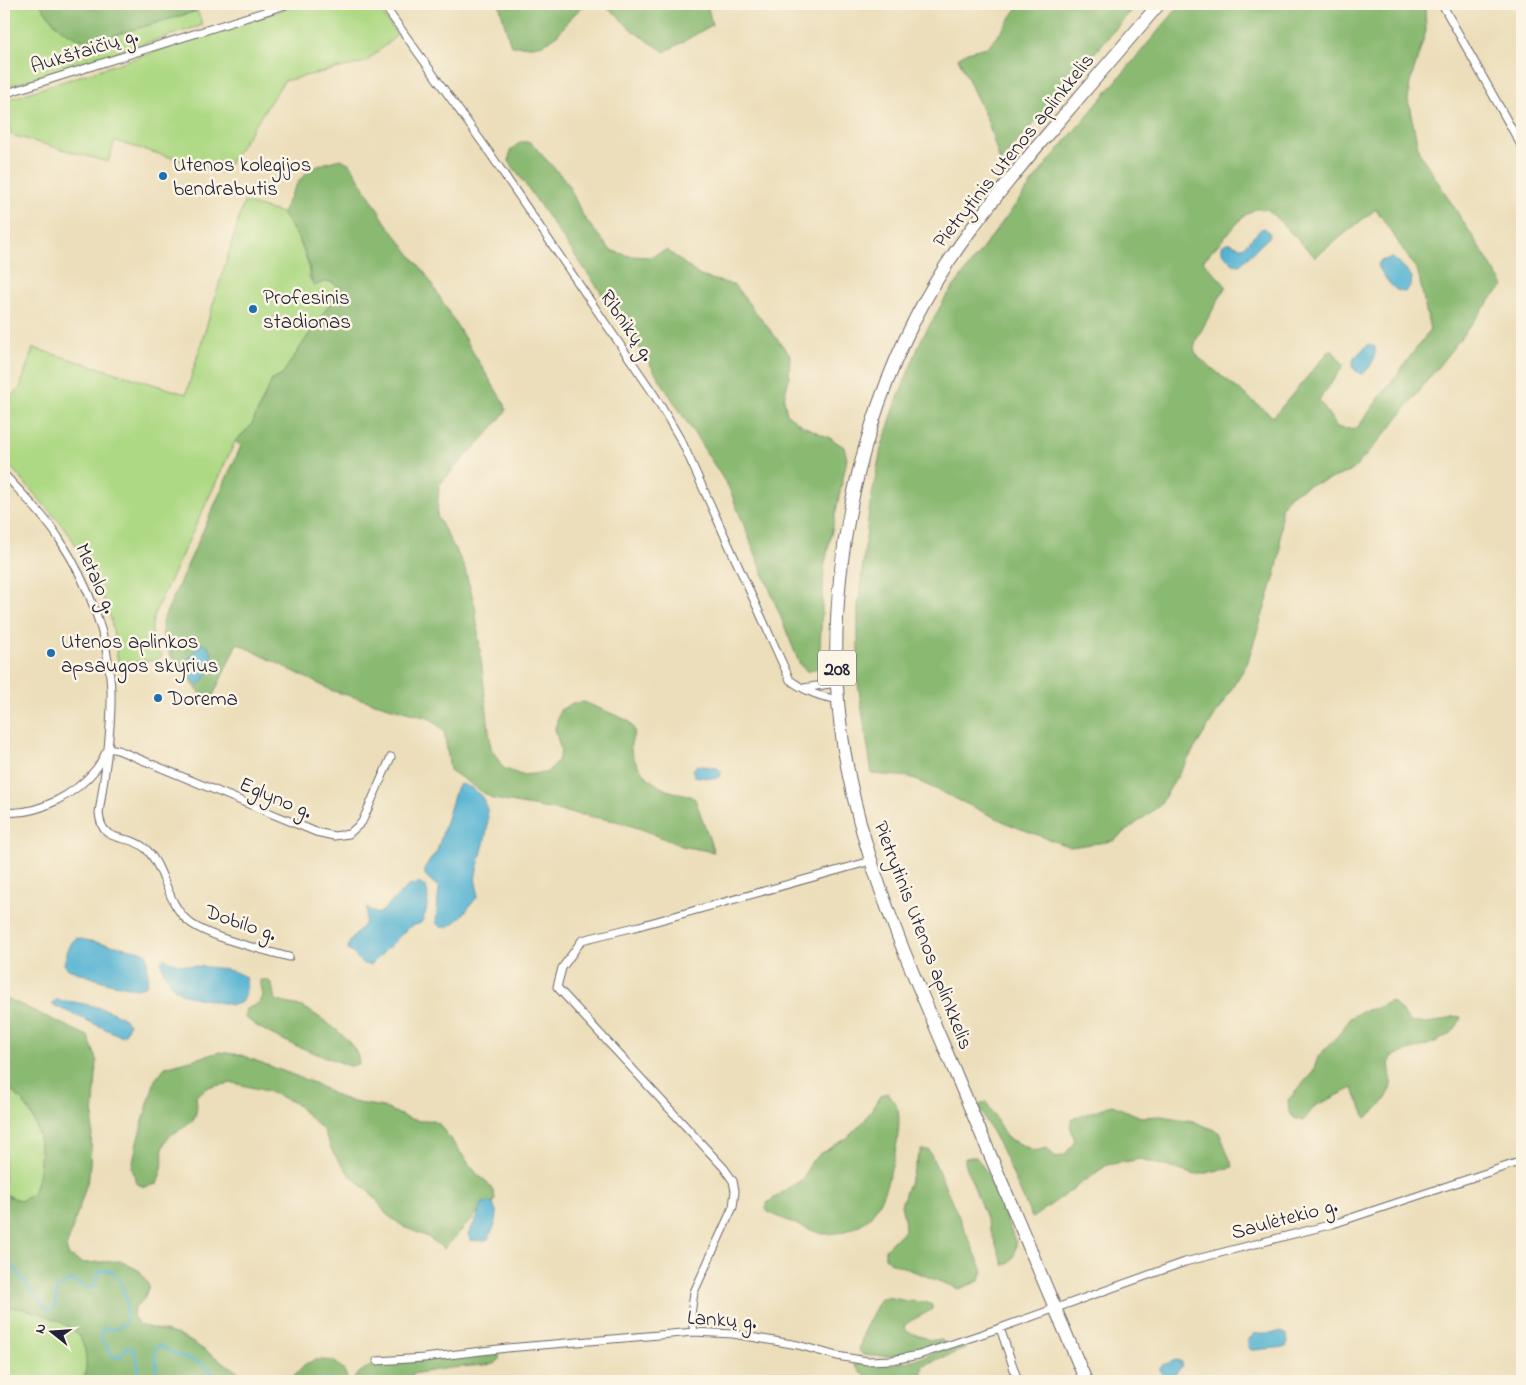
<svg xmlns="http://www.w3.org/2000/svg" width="1526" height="1385" font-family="'Indie Flower',sans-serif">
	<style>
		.green { fill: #aed984; stroke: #687e60 }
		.forest { fill: #8ab972; stroke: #566e56; fill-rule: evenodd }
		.water { fill: #54b4d3; stroke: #3b6b87 }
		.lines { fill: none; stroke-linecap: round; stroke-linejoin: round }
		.stream { stroke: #54b4d3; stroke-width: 2.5 }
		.street-casing { stroke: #696467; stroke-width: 9 }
		.highway-casing { stroke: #696467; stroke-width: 14 }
		.street { stroke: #fff; stroke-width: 7 }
		.highway { stroke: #fff; stroke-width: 12 }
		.poi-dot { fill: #1f6fb2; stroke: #fcf5e5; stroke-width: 2 }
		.labels { text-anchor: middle; stroke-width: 5; stroke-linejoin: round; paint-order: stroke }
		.shield { fill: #fcf5e5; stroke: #63616e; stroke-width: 1 }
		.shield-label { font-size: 20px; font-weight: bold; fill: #22223b }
		.street-label { font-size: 21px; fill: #22223b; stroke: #fcf5e5 }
		.poi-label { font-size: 21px; fill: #22223b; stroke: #fcf5e5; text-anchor: start }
	</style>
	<rect width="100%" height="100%" fill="#fcf5e5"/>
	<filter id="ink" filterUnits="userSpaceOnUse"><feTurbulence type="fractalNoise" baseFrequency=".02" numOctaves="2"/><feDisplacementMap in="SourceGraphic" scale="10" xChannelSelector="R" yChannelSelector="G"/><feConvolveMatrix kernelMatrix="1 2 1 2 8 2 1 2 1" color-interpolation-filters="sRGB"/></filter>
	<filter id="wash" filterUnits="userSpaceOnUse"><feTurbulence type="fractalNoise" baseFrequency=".0096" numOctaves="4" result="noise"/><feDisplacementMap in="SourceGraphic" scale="20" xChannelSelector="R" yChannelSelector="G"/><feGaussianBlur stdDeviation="1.12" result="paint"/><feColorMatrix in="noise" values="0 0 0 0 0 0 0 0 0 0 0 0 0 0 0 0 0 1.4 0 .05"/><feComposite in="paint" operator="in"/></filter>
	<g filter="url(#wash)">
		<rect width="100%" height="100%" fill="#ecdeba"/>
		<path class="green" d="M4 4H40L56 25 90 42 197 11 203 25 4 88Z
			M301 4H375L397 35 366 62 284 81 223 173 115 141 108 162 11 135 6 100Z
			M244 202 282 213 298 237 308 263 309 277 314 285C322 283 330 278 337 286L335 296 281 376 272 380 251 426 235 442 155 612C149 632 151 638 162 656L157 659 122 665 118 661 111 619 96 580 68 532 4 459V403L20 388 33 348 186 394Z
			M4 1085C10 1090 19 1096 24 1103 44 1130 44 1164 33 1194L21 1201 4 1194Z
			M4 1269 144 1381H4Z"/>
		<path class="forest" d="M40 4H195L197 11 90 42C63 35 56 26 40 4Z
			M499 4H587C569 13 563 37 543 44 534 47 521 46 511 46Z
			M597 4H707L712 25 665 52 633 31 610 9Z
			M1020 4H1137L1000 162 988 122 958 58 967 52 987 47 1000 33Z
			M1181 4H1425L1426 31 1410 83 1408 100 1419 152 1504 286 1492 298 1390 428 1353 470 1331 479 1309 485 1290 495 1281 508 1280 554 1274 579 1247 664 1159 806 1113 841 1070 847 1011 825 910 777 872 774 858 684V607L869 511 881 449 896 403 921 340 946 297 1044 167ZM1255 209H1267L1315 257 1376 209 1418 272 1430 330 1357 428 1345 429 1337 427 1319 400 1344 365 1331 349 1273 417 1198 357 1194 349 1196 340 1226 286 1203 261 1244 216Z
			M520 142H530L567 182 583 216 610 250 629 256 650 257 667 250 700 276 734 285 790 355 789 378 784 399 787 414 803 426 830 438 844 447 847 459 824 568 819 667 808 672 800 665 729 488 637 344 509 161 510 151Z
			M341 159 350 164 386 223 425 273 505 405 506 411 489 432 439 485 437 516 464 566 475 606 491 748 503 768 521 775 546 773 558 761 561 751 555 729 560 710 575 703 584 702 629 721 635 731C633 737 630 744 631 750 635 767 653 786 670 791 679 794 687 793 695 799L714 852 681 846 644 830 616 821 493 799 450 770 444 731 431 719 333 691 237 643 213 696 200 693 171 656 163 639 162 622 241 446 235 441 251 426 272 380 281 376 335 296 337 286C330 278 322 283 314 286 309 276 311 272 308 263 304 244 292 229 282 213 298 180 302 167 341 159Z
			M260 980H268L272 985 275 1000C285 1004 297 1004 306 1009 323 1019 360 1043 359 1064L350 1066C314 1052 275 1041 244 1017L246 1009C265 1001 264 1000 260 980Z
			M4 997 88 1036 97 1060 89 1177 66 1248 69 1256 82 1263 120 1261 140 1271 149 1286 144 1299 134 1308 133 1316 139 1325 176 1334 190 1341 250 1379 258 1381H83C88 1369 87 1347 79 1336 67 1320 23 1306 4 1307V1194L21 1201 33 1194C44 1164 44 1129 24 1103 19 1096 10 1090 4 1085Z
			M1391 1001 1397 1006 1410 1022C1420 1024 1430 1023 1440 1021 1447 1019 1454 1015 1461 1017 1455 1043 1412 1048 1391 1057 1388 1065 1390 1069 1391 1077 1393 1096 1380 1107 1366 1118L1353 1088 1315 1106 1303 1121 1294 1118 1289 1112 1288 1100 1313 1072 1318 1057 1341 1032 1350 1018 1362 1011 1376 1008Z
			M220 1052 241 1055 314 1083 337 1096 353 1102 383 1107 410 1119 421 1121 432 1120 439 1124 476 1173 487 1182 493 1191 495 1198 493 1205 490 1203 479 1209 478 1213 444 1249 428 1237 404 1227 386 1214 374 1196 350 1175 333 1153 324 1131 295 1103 267 1091 233 1083 208 1087 196 1096C202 1134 173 1123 164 1145 161 1152 164 1161 162 1168 161 1173 159 1179 157 1184L144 1187 136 1183 132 1167 137 1142 155 1080 165 1067Z
			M888 1093C891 1098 896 1104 898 1110 903 1134 886 1203 868 1219 858 1228 839 1234 825 1234 817 1234 779 1217 768 1212L765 1209 767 1203 804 1178 810 1163 820 1154 847 1138 865 1120 880 1096Z
			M986 1102 1007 1138 1035 1151 1047 1148 1056 1158 1065 1155 1075 1141 1070 1126 1072 1119 1112 1105 1141 1117 1161 1116 1193 1121 1219 1132 1233 1167 1196 1175 1141 1159 1107 1165 1032 1218 1002 1150 978 1106Z
			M921 1150H929L983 1271 979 1281 959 1289 890 1262 885 1257V1249L905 1229 904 1218 901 1205Z
			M970 1157H976L988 1174 1016 1243C1016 1255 1013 1259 1004 1266L965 1163V1158Z
			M887 1297 907 1301 925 1302 932 1305V1309C923 1316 912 1318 904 1326L906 1331 930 1340H942L945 1343C920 1353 890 1359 863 1355L859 1350 865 1328 880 1300Z
			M963 1342 965 1349 923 1365 920 1381C899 1381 869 1385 855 1366V1362L891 1365 921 1358Z
			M499 1353V1360L495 1364 450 1368 412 1374 408 1381H352C363 1367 369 1366 386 1362Z
			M315 1360C333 1360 339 1360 347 1377L344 1381H289L305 1364Z"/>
		<path class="water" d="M1264 228 1269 232V237L1240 265 1233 264 1222 252V246C1231 238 1234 248 1243 247L1261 229Z
			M1391 258C1400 261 1406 270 1412 277L1411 285 1405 292C1392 292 1386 278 1379 268L1378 265 1380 261Z
			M1368 344 1375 347C1377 356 1369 373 1360 374L1352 367 1354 358Z
			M200 644C223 646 209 678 198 686L183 666Z
			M697 765 717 768 721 771 720 776 715 779 694 776 693 770Z
			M461 784C505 796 483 843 476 874 474 882 479 889 477 897 470 905 447 941 436 922L439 888 425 875V867L437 851 457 786Z
			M418 883 426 887C430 899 427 912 421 923L409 927 371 965 363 964 348 949 349 943 365 923 367 908 375 913H380L407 887Z
			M76 938 141 951 147 954 148 978 146 985 138 989 105 982 68 969 64 964C66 955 69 944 76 938Z
			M164 958C184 971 222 962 245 977 248 988 246 994 240 1003L232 1005 188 996 176 990 170 982 165 974 161 963Z
			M57 1000C73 1001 120 1009 129 1024L125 1034 121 1036 53 1005V1002Z
			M490 1202C503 1214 494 1225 489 1238L484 1241 470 1240 468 1234 477 1218 481 1206 483 1203Z
			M1280 1332 1287 1334 1288 1342 1286 1347 1254 1350H1251L1248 1346V1340L1254 1334Z
			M1176 1360 1180 1361 1182 1366 1170 1381H1168L1161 1373 1160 1368 1163 1365Z"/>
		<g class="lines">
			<path class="stream" d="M4 1265 10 1263 44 1306 49 1310 55 1307 57 1288 71 1280 89 1288 95 1286 99 1272C119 1261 128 1299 127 1313 127 1317 125 1321 124 1325L113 1330 104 1328 101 1330 102 1339 112 1356 120 1358 126 1347 134 1349 142 1381
				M154 1381 157 1374 155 1350 159 1345 171 1352 202 1364 221 1381
				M318 1381 321 1379 334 1381"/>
		</g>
	</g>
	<g filter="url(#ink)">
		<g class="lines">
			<defs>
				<path id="street" d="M383 4 489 152 655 396 683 444 790 680C803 690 821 698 838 699
					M1442 4 1522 147
					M4 94 289 4
					M4 474C23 495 45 516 60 540 88 583 109 637 111 689 112 731 105 772 99 813 102 847 128 832 146 849 160 863 165 886 174 903 178 910 182 916 188 921 206 937 264 950 289 957
					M803 688 837 683
					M109 748 118 750 316 832 334 836 349 834 362 822 391 757
					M4 812C37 816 76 794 96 769 100 764 103 758 106 752
					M1000 1328 1018 1381
					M694 1332 691 1315 694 1292 733 1207 735 1191 733 1181 724 1168 557 987 562 968 582 940 639 926 871 861
					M377 1361 424 1358 507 1348 694 1332 733 1334 798 1345 837 1356 867 1361 892 1360 919 1355 1000 1328 1185 1262 1333 1224 1522 1161"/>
				<path id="highway" d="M1086 1381C1043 1278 999 1175 955 1072 923 997 889 922 866 844 851 793 840 740 837 687 831 561 859 429 916 317 947 256 991 202 1035 149 1076 101 1118 52 1159 4"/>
			</defs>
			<use href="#street" class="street-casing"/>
			<use href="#highway" class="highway-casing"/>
			<use href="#street" class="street"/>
			<use href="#highway" class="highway"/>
		</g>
	</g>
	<g class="poi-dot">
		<circle cx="163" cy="176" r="5"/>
		<circle cx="253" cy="309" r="5"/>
		<circle cx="51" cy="653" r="5"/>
		<circle cx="158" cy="698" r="5"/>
	</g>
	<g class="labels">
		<rect class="shield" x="818" y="650.5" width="38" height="35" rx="4"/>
		<g class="shield-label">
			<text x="837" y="675">208</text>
		</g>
		<g class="street-label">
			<text transform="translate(84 50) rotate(-17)" y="7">Aukštaičių g.</text>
			<text transform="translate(1013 150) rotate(-51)" y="7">Pietrytinis Utenos aplinkkelis</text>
			<text transform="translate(628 325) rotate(56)" y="7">Ribnikų g.</text>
			<text transform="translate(97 578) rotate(66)" y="7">Metalo g.</text>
			<text transform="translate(276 797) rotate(23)" y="7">Eglyno g.</text>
			<text transform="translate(241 922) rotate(19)" y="7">Dobilo g.</text>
			<text transform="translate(924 935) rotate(69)" y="7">Pietrytinis Utenos aplinkkelis</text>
			<text transform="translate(1284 1218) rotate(-15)" y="7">Saulėtekio g.</text>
			<text transform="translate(722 1319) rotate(4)" y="7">Lankų g.</text>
		</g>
		<g class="poi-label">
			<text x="173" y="171">Utenos kolegijos<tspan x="173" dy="24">bendrabutis</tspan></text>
			<text x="263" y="304">Profesinis<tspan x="263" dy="24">stadionas</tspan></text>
			<text x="61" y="648">Utenos aplinkos<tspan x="61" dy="24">apsaugos skyrius</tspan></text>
			<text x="168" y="705">Dorema</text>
		</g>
	</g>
	<rect width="1526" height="1385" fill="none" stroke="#fcf5e5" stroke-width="20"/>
	<g transform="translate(52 1332) rotate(287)" stroke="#fcf5e5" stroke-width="4" paint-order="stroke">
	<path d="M0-4L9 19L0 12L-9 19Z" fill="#22223b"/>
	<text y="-8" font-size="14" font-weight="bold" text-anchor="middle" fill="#22223b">N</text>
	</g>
</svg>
